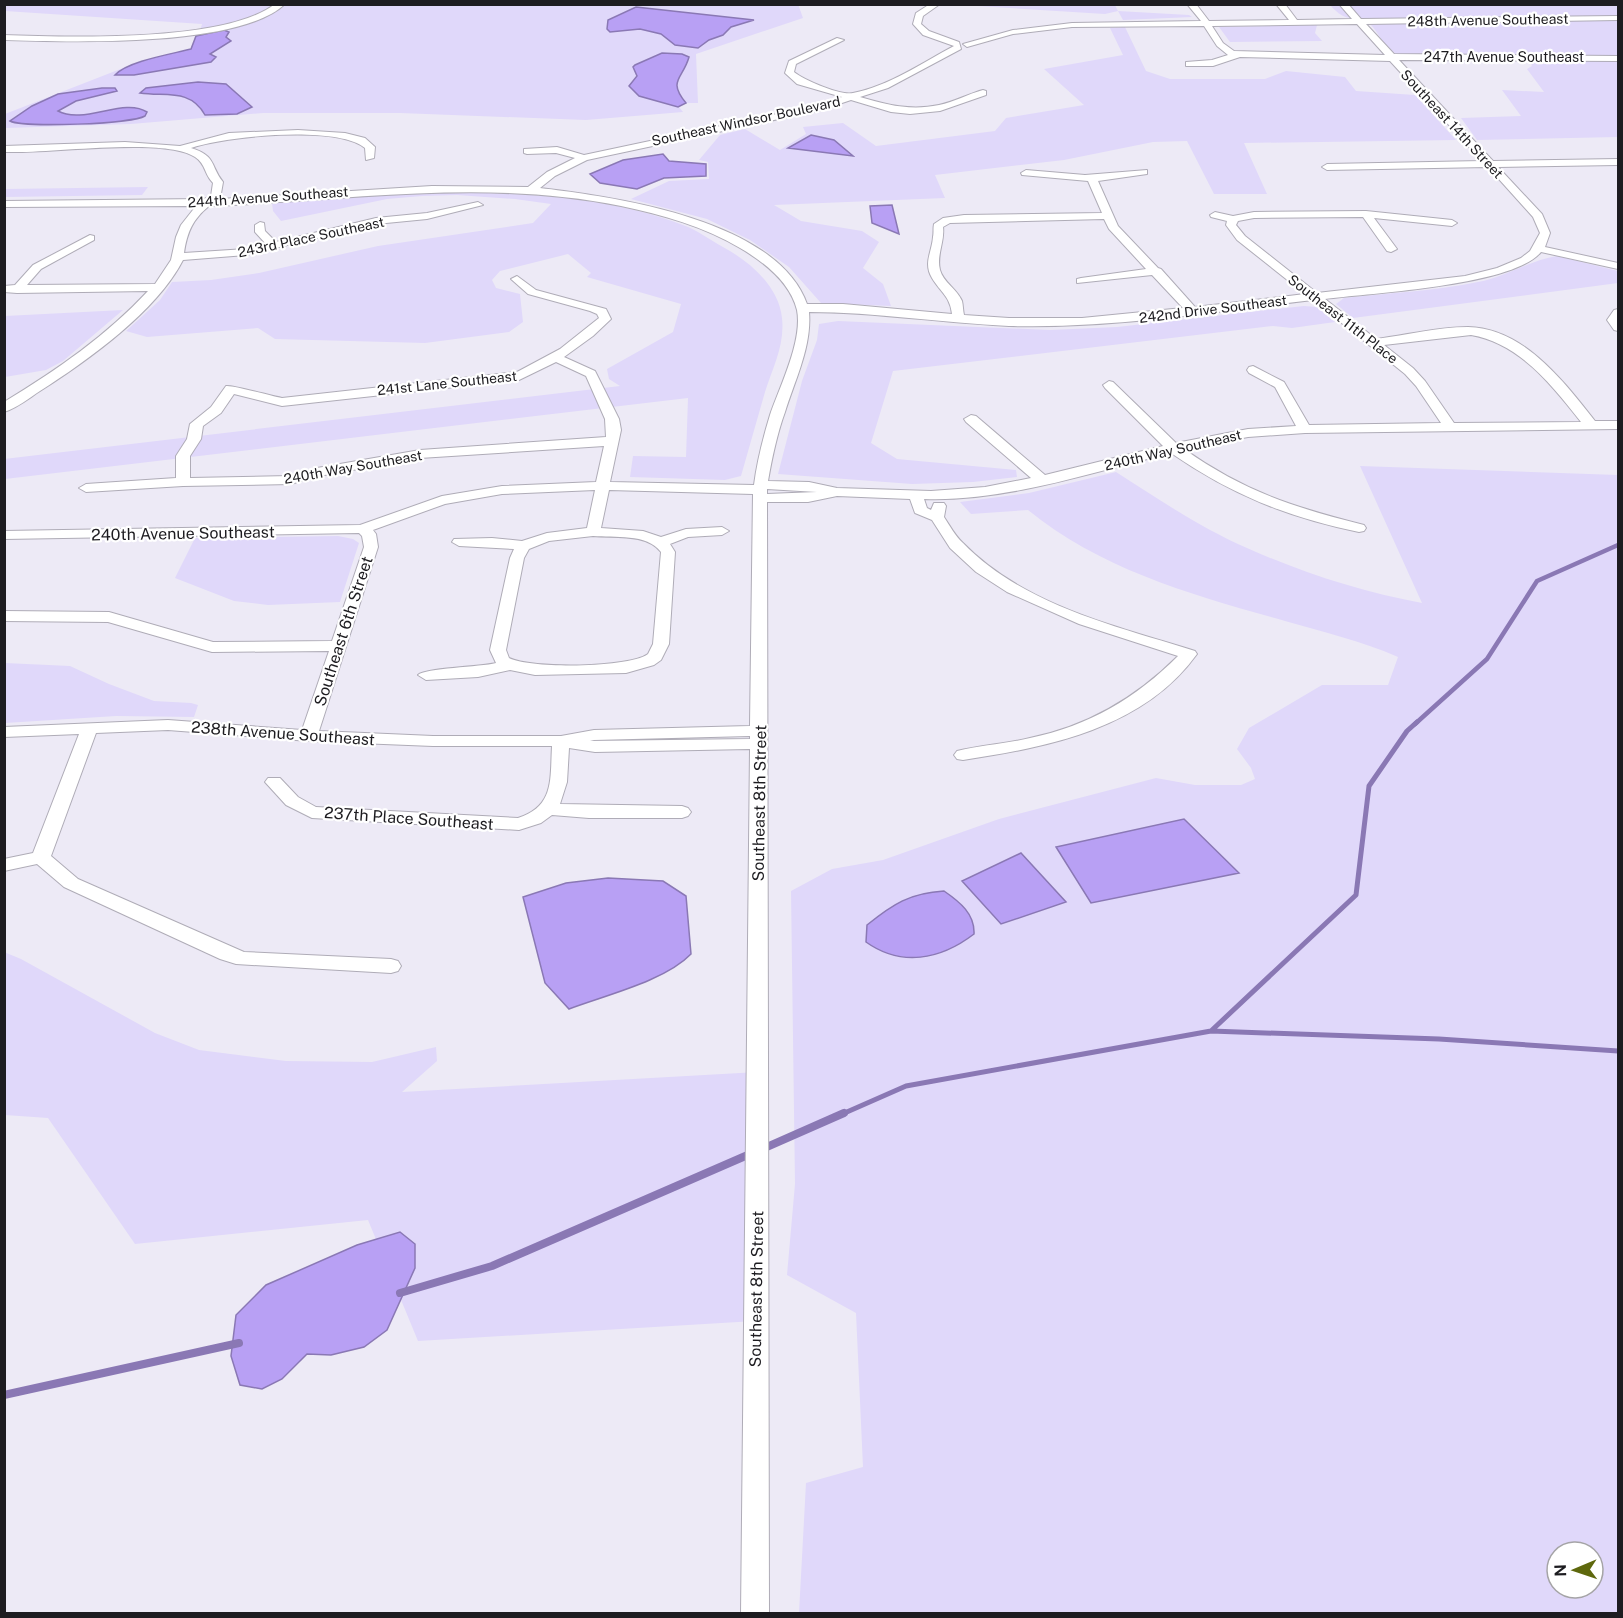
<svg xmlns="http://www.w3.org/2000/svg" width="1623" height="1618" font-family="'Public Sans',sans-serif">
	<style>
		.green { fill: #e0d8fa; fill-rule: evenodd }
		.water { fill: #b8a0f4; stroke: #8a78b4; stroke-width: 1.5 }
		.lines { fill: none; stroke-linecap: round; stroke-linejoin: round }
		.stream-far2 { stroke: #8a78b4; stroke-width: 4.5 }
		.stream-far1 { stroke: #8a78b4; stroke-width: 5 }
		.stream { stroke: #8a78b4; stroke-width: 8 }
		.minor-casing { stroke: #afacb7; stroke-width: 2 }
		.minor { fill: #fff; fill-rule: evenodd }
		.labels { text-anchor: middle; stroke-width: 4.5; stroke-linejoin: round; paint-order: stroke }
		.far-street-label { font-size: 14px; fill: #1d1c20; stroke: #fff }
		.street-label { font-size: 16px; fill: #1d1c20; stroke: #fff }
	</style>
	<rect width="100%" height="100%" fill="#edeaf6"/>
	<path class="green" d="M798 4 803 18 696 54 698 103H686L679 107 683 112 586 120 400 113H263L131 124 5 128V114L123 68 195 48 202 24 5 11V5Z
		M962 5H1115L1118 11 1189 15 1192 17 1123 20 1118 11 1105 14Z
		M1330 5H1618V137L1477 140 1461 118 1521 116 1502 90 1544 92 1527 69 1532 66 1526 55 1401 56C1381 48 1378 28 1368 23 1350 13 1348 25 1330 5Z
		M1317 25 1315 33 1322 41 1230 42 1219 27Z
		M1125 27 1146 71 1170 79H1265L1286 71 1345 77 1356 91 1415 95 1456 140 1244 143 1267 194H1214L1187 141 1153 142 1064 160 935 175 945 198 774 205 801 221 862 231 879 242 863 268 883 284 891 306 821 303 789 267 750 240 707 219 631 199 669 181 709 179 708 162 699 160 720 135 745 129 780 150 806 134 803 127 843 123 876 146 995 131 1006 118 1084 105 1044 69 1123 55 1110 28Z
		M148 187 142 195 5 197V189Z
		M414 192C506 193 595 192 683 225 697 230 710 240 723 247 749 261 779 286 782 318 785 345 773 367 765 392 757 420 749 448 741 476L725 480 630 477 633 456 686 457 688 398 5 479 4 459 620 386 609 379 607 369 673 332 681 304 587 277 591 273 568 254 500 271 492 280 496 288 520 294 523 322 509 332 425 343 275 339 258 328 147 337 126 331 160 300 172 282 211 280 259 273 378 246 533 223 551 204 515 199 457 195 422 196 387 199 281 221 273 211 272 203Z
		M1557 256 1618 271V283L1353 318 1336 304 1344 298C1388 293 1436 291 1478 282 1506 277 1530 260 1557 256Z
		M1304 306 1317 307 1335 322 1292 328 1273 326 893 371 871 443 897 459 1016 470 1017 477 973 482 912 484 778 474 802 381 817 340 819 324 838 321 1050 330 1117 327Z
		M123 310 63 361 46 370 5 377V316Z
		M1360 466 1618 475V1613H799L806 1483 863 1467 856 1313 787 1275 795 1184 791 891 832 869 883 860 999 819 1156 778 1195 785H1241L1255 779 1251 768 1237 749 1249 728 1322 685H1388L1398 657C1362 641 1323 632 1285 621 1196 596 1101 570 1028 510L971 514 960 502 1029 493 1116 472C1158 499 1201 528 1247 548 1303 573 1362 592 1422 603ZM1557 1552H1593V1588H1557Z
		M338 536 353 539 359 543 340 602 268 605 234 601 175 578 195 538Z
		M5 663 70 666 109 684 154 701 191 703 198 705 194 717 116 716 5 723Z
		M4 952 21 959 155 1033 199 1050 286 1061 372 1062 436 1047 437 1061 402 1092 758 1072 755 1321 418 1341 368 1220 135 1244 48 1118 5 1115Z"/>
	<path class="water" d="M636 7 754 20 731 27 723 35 709 40 698 48 675 45 661 34 640 29 610 32 607 29 608 20Z
		M224 30 229 32 226 37 231 41 210 54 216 57 211 62 134 75H115C128 61 172 54 191 49L196 36Z
		M662 53 682 54 689 57C683 79 667 80 686 103L678 107 639 96 629 86 637 76 633 67 635 65Z
		M198 82 226 84 252 107 237 114 205 115C190 88 165 97 140 93L146 88Z
		M102 88H115L117 91 76 101 58 111C84 125 124 97 147 112L145 116C132 124 23 128 10 121L32 106 58 94Z
		M811 135 834 140 853 156 788 148Z
		M663 154 669 161 706 164V176L664 178 637 189 600 183 590 174 623 160Z
		M892 205 899 234 872 223 870 206Z
		M1184 819 1239 873 1091 903 1056 847Z
		M1021 853 1066 902 1001 924 962 881Z
		M608 878 663 881 686 896 691 954C665 981 606 995 569 1009L545 983 523 897 566 883Z
		M944 891C960 902 975 914 974 934 940 960 901 967 866 942L867 925C893 904 910 893 944 891Z
		M400 1232 415 1244V1268L387 1330 364 1347 331 1355 307 1354 282 1379 262 1389 240 1385 231 1356 236 1315 266 1285 357 1245Z"/>
	<g class="lines">
		<path class="stream-far2" d="M1415 724 1487 659 1537 581 1618 545"/>
		<path class="stream-far1" d="M1211 1031 1439 1039 1618 1051
			M840 1115 906 1086 1211 1031 1356 895 1369 786 1407 731 1417 722"/>
		<path class="stream" d="M762 1149 844 1113
			M400 1293 492 1266 750 1154
			M4 1395 239 1343"/>
		<defs>
			<path id="minor" d="M275 4H285C239 48 67 42 4 40V35C68 37 225 43 275 4Z
				M930 4H940L923 16 921 24 929 31 959 42 961 49 888 88 860 97C887 105 911 111 939 105 954 102 968 94 983 90L986 91V95L940 111 910 114 891 112 851 100 821 110 587 160 555 176 540 188C617 197 777 220 807 304H843L952 314C950 296 941 293 932 278 923 263 932 252 933 237 934 232 933 229 934 224L943 218 964 215 1102 213 1088 181 1022 175 1021 173 1026 170 1085 175 1147 170V174L1098 181 1118 226 1158 268 1161 269 1195 307 1305 294 1237 240 1226 225 1227 221 1211 217 1210 215 1215 212 1233 216 1254 212 1366 211 1452 220 1457 223 1452 226 1374 218 1397 249 1391 252 1387 251 1363 217 1254 218 1238 221 1236 225 1245 236 1317 293 1465 276 1497 268 1521 258 1530 251 1540 233 1533 217 1488 167 1327 170 1322 167 1327 164 1482 161 1390 61 1240 57 1213 66H1186V62L1212 60 1228 55 1217 46 1204 26 1072 27 1013 34 967 47 963 44 1013 30 1072 23 1201 21 1187 4H1196L1209 21 1289 20 1276 4H1285L1297 20 1352 19 1339 4H1348L1361 19 1618 16V20L1366 24 1394 54 1618 56V61L1399 60 1493 161 1618 159V165L1498 167 1542 214 1550 233 1545 247 1618 263V269L1541 252C1513 286 1372 293 1325 299L1376 339C1407 335 1438 327 1468 327 1524 328 1564 382 1595 421H1618V429L1305 433 1248 437 1184 449C1245 492 1293 507 1364 525L1366 528 1364 531 1359 532C1287 517 1232 495 1171 453 1093 472 1005 502 924 499L927 508 931 510 934 503H944L946 506 944 517C950 526 955 536 963 543 1023 605 1115 626 1195 651L1197 654C1143 729 1048 747 963 760L957 759 954 755 957 751C981 745 1006 744 1030 738 1089 726 1136 698 1178 656L1079 624 1007 592 976 572 950 548 932 520 915 513 910 499 837 496 808 502H767L769 1614H741L750 749 595 752 569 748 567 782 560 804 682 806 688 808 691 812 688 816 682 818H589L552 815 541 823 519 830 312 818 286 805 265 782 268 778H280L298 797 316 807 518 818C555 806 550 779 552 746H433L309 741 168 730 96 733 51 856 78 879 244 952 391 959 398 961 401 966 398 971 391 973 236 964 220 959 64 887 37 864 4 871V859L33 853 79 734 4 737V727L168 720 302 730 329 651 212 652 108 622 4 621V611L109 612 213 642 332 641 364 547 362 536 359 533 4 539V531L360 525 442 496 502 486 596 482 604 446 420 458 319 476 291 484 183 486 86 492 79 488 86 484 176 478V456L187 439 190 424 211 407 226 386C233 385 271 396 282 398L517 372 560 349 599 318 597 314 590 311 528 294 511 279 517 276 536 290 606 309 611 319 593 336 564 357 595 371 619 419 621 430 610 482 754 485C757 462 763 438 770 415 780 386 803 340 797 310 790 282 764 262 740 248 703 226 663 215 621 206 484 178 347 201 209 206 193 219 187 232 184 253L246 249 266 244 255 232V225L260 222 264 223 265 231 276 242 376 218 427 213 478 202 483 205 427 219 376 224 246 255 183 260C157 311 87 361 40 391 29 398 17 408 4 412V402C57 370 106 336 148 291L17 293 4 292V286L15 285 33 265 90 235 94 236V240L41 269 27 285 155 284 171 260 176 237 181 225 196 206 4 207V201L204 199 211 196 213 183C204 174 206 164 195 157 166 137 52 153 12 152H4V146L125 142 180 146 229 133 298 130 345 133 365 138 375 147 374 158 366 160 365 148C337 125 225 136 191 148 217 156 210 166 223 182L220 199 432 186 528 187 547 172 575 158 556 153 527 154 524 153V149L557 147 584 155 819 105 842 97 797 84 785 73 789 61 837 38 844 40 796 64 794 72C804 80 841 96 853 93 889 86 922 63 954 46L923 35 913 24 916 13ZM1357 24 1385 55 1234 51 1223 43 1212 26ZM1104 219 1109 229 1146 269 1081 278 1077 279V283L1152 275 1183 308 1082 318H1009L964 315C963 311 963 305 962 301 957 289 943 282 940 270 936 255 945 242 943 227L950 223ZM1313 300 1405 374 1416 386 1441 423 1309 425 1284 382 1253 366 1249 367 1247 370 1249 373 1275 387 1296 426 1248 429 1176 443 1113 382 1109 381 1103 385 1105 388 1163 446 1045 475 976 416 971 415 964 419 966 422 1031 478 985 487 931 491 837 488 809 482 768 481C772 458 777 434 785 412 795 380 812 346 809 312 876 312 942 323 1009 326 1110 329 1212 312 1313 300ZM1471 335C1519 343 1552 385 1581 422L1454 423 1425 381 1413 368 1384 345ZM556 362 586 376 605 419 606 437 420 450 317 468 290 476 190 478V456L201 439 203 426 221 413 234 394 282 406 519 380ZM767 489 817 492 767 494ZM595 490 587 528 547 533 522 541 492 538 454 539 452 542 459 546 514 549 510 558 490 650 496 663C481 667 424 668 418 675L426 680 478 677 510 670 535 675 626 673 654 665 661 660 669 644 675 552 670 544 688 537 722 535 729 531 722 527 686 529 661 537 643 531 601 528 609 490 753 494 750 726 594 730 561 736H433L319 731 378 547 376 534 373 530 445 504 502 494ZM593 536C614 538 647 533 661 552L653 644 648 654C629 668 531 669 509 658L506 650 524 558 529 549 549 541ZM750 736V739L590 741 594 740Z
				M1618 309V331L1614 330 1607 320 1614 310Z"/>
		</defs>
		<use href="#minor" class="minor-casing"/>
		<use href="#minor" class="minor"/>
	</g>
	<g class="labels">
		<g class="far-street-label">
			<text transform="translate(1488 20) rotate(-1)" y="5">248th Avenue Southeast</text>
			<text x="1504" y="62">247th Avenue Southeast</text>
			<text transform="translate(746 121) rotate(-12)" y="5">Southeast Windsor Boulevard</text>
			<text transform="translate(1452 124) rotate(47)" y="5">Southeast 14th Street</text>
			<text transform="translate(268 197) rotate(-4)" y="5">244th Avenue Southeast</text>
			<text transform="translate(311 237) rotate(-12)" y="5">243rd Place Southeast</text>
			<text transform="translate(1213 309) rotate(-7)" y="5">242nd Drive Southeast</text>
			<text transform="translate(1343 319) rotate(38)" y="5">Southeast 11th Place</text>
			<text transform="translate(447 383) rotate(-6)" y="5">241st Lane Southeast</text>
			<text transform="translate(1173 450) rotate(-13)" y="5">240th Way Southeast</text>
			<text transform="translate(353 467) rotate(-10)" y="5">240th Way Southeast</text>
		</g>
		<g class="street-label">
			<text transform="translate(183 533) rotate(-1)" y="6">240th Avenue Southeast</text>
			<text transform="translate(343 631) rotate(-72)" y="6">Southeast 6th Street</text>
			<text transform="translate(283 733) rotate(4)" y="6">238th Avenue Southeast</text>
			<text transform="translate(759 803) rotate(-89)" y="6">Southeast 8th Street</text>
			<text transform="translate(409 818) rotate(4)" y="6">237th Place Southeast</text>
			<text transform="translate(756 1289) rotate(-89)" y="6">Southeast 8th Street</text>
		</g>
	</g>
	<rect width="1623" height="1618" fill="none" stroke="#1d1c20" stroke-width="12"/>
	<g transform="translate(1575 1570) rotate(268)"><circle r="28" fill="#ffffff" stroke="#a5a4a6" stroke-width="1.5"/>
	<path d="M0-4.5L10 22L0 15L-10 22Z" fill="#5e680d"/>
	<text y="-9" font-size="16" font-weight="bold" text-anchor="middle" fill="#1d1c20">N</text>
	</g>
</svg>
